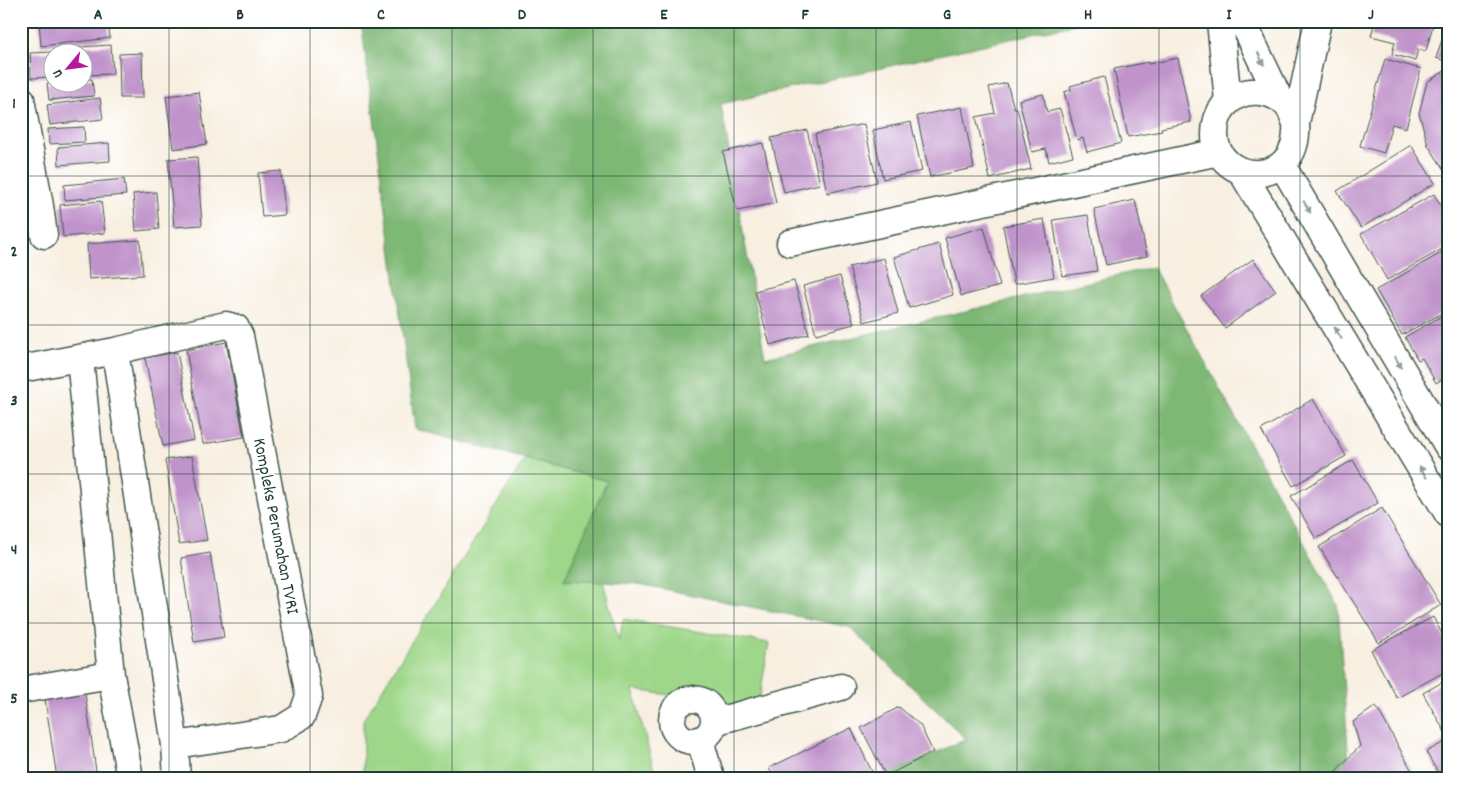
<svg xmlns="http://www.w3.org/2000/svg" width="1469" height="799" font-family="Dekko,sans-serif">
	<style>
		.green { fill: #9ed789; stroke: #5e8a5e }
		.forest { fill: #7eb875; stroke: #4e7a54 }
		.building { fill: #c093ca }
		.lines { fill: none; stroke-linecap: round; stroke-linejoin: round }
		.minor-casing { stroke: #40584e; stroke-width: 29 }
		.minor { stroke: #fff; stroke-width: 26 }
		.oneway { fill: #8f9e9a }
		.grid { fill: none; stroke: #1f3d34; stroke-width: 1; stroke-opacity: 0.55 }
		.labels { text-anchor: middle; stroke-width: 4; stroke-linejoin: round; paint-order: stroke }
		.street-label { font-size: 18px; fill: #1f3d34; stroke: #fff }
		.neatline { fill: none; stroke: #1f3d34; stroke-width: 2 }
		.grid-label { font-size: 16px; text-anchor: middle; font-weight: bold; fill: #1f3d34 }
	</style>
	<rect width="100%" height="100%" fill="#fff"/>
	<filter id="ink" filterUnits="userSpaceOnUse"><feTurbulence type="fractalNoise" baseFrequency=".02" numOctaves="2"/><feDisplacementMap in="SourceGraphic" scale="10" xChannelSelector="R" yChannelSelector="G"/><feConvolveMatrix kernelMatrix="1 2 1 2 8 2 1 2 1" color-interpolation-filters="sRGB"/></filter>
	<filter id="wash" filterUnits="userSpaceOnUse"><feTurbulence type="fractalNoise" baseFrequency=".0096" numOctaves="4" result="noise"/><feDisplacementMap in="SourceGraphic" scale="20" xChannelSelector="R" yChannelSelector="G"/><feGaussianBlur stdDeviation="1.12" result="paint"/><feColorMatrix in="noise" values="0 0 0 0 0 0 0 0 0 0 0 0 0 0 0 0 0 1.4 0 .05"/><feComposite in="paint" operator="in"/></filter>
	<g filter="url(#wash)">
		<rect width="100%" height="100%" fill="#f8efe1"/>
		<path class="green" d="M525 459 607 481 564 580 603 582 619 641 623 619 769 643 758 707 633 690 656 778H363V720Z"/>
		<path class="forest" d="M361 21H1090L721 104 765 358 1153 267 1338 605 1350 778H881L966 739 849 627 639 584 564 580 607 481 415 429Z"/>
		<g id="blocks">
			<path class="building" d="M39 21H108L110 38 41 46Z
				M127 21H170V23L128 27Z
				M1375 21H1434L1426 51 1418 49 1415 61 1392 54 1395 42 1371 36Z
				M1447 24H1448V62L1436 58Z
				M111 45 113 74 82 75V52H81L80 47Z
				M52 52V77L31 78 30 53Z
				M142 53 143 98H120L119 54Z
				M1178 58 1191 122 1161 128 1162 131 1128 137 1114 69 1148 62V64Z
				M1385 59 1421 69 1406 128 1392 124 1384 153 1360 146Z
				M1446 70 1448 73V176L1428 145 1419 113 1427 82Z
				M1104 77 1121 143 1087 152 1083 138 1077 140 1064 92 1071 90 1070 86Z
				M92 79 94 96 49 100 47 83 82 82V80Z
				M1007 83 1014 108H1017L1031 169 990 179 976 117 995 113 989 87Z
				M199 92 207 144 173 149 166 96Z
				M1043 94 1047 112 1060 109 1073 156 1049 162 1046 149 1032 152 1019 100Z
				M100 98 103 119 50 125 47 105Z
				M962 107 974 168 930 177 917 116Z
				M911 122 922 171 883 179 873 130Z
				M864 124 877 182 827 193 815 134Z
				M84 127 85 142 49 144 48 129Z
				M807 130 820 184 784 192 771 138Z
				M109 143 110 161 59 165 58 147Z
				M763 143 776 203 737 211 723 152Z
				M1411 145 1435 183 1361 228 1337 191Z
				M197 157 202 225 174 227 168 159Z
				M281 171 285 215 262 217 258 173Z
				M124 179 126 195 65 200 64 185Z
				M156 192 159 229 136 231 133 194Z
				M1434 194 1448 218V246L1387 280 1361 234Z
				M1135 200 1147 256 1106 265 1094 209Z
				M101 201 105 233 63 237 60 205Z
				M1088 215 1097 271 1062 276 1053 220Z
				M1044 219 1054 277 1014 284 1003 226Z
				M984 227 1000 286 961 296 945 238Z
				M140 240 143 275 89 279 87 244Z
				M939 244 953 295 909 308 894 257Z
				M1448 249V310L1402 335 1376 290Z
				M884 258 898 313 864 322 849 267Z
				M1253 259 1276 291 1225 328 1201 296Z
				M840 276 854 324 816 334 803 286Z
				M794 281 809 334 770 345 755 291Z
				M1448 312V376L1436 383 1422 358 1418 360 1405 337Z
				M226 342 244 437 203 444 186 350Z
				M177 352 194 440 163 446 145 358Z
				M1313 399 1346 456 1293 486 1261 430Z
				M192 456 207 540 179 544 165 460Z
				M1353 460 1378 503 1316 539 1291 496Z
				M1382 508 1441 605 1379 643 1319 547Z
				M210 553 224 637 194 642 181 558Z
				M1433 617 1448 645V670L1397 698 1371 650Z
				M1448 679V733L1446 734 1423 693Z
				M85 693 97 778H57L45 699Z
				M1376 706 1416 778H1338L1335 772 1360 746 1353 722Z
				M899 707 920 725 933 752 886 776 861 728Z
				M851 728 875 778H774L769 768Z
				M1448 740V778H1441L1426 752Z"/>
		</g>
	</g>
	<g filter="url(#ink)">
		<use href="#blocks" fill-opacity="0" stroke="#40584e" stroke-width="1"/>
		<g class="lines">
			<defs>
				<path id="minor" d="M1220 21 1228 101
					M1242 21 1249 35 1279 98
					M21 99 40 206 44 235
					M1296 123C1294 119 1292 113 1290 109 1274 87 1241 86 1224 106 1217 115 1215 124 1215 134 1214 184 1301 192 1296 123L1318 21
					M1282 165 1448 447
					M1241 171 1448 514
					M790 243 1219 152
					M115 351 175 745 177 778
					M80 358 111 675 130 778
					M21 369 115 351 226 325 236 328 240 336 309 696 302 716 281 729 175 745
					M21 690 111 675
					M672 720a21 21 0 1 1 42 0a21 21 0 1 1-42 0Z
					M714 722 841 687
					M700 740 711 778"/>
			</defs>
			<use href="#minor" class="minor-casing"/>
			<use href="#minor" class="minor"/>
		</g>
		<defs><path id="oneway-solid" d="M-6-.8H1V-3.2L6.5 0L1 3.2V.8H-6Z" transform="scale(1.25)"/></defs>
		<g class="oneway">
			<use href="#oneway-solid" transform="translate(1261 59) rotate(65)"/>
			<use href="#oneway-solid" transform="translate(1307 207) rotate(60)"/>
			<use href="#oneway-solid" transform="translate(1338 333) rotate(-121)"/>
			<use href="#oneway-solid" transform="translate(1398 362) rotate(60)"/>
			<use href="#oneway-solid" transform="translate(1423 472) rotate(-121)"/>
		</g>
	</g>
	<path class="grid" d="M169 21V778M310 21V778M452 21V778M593 21V778M734 21V778M876 21V778M1017 21V778M1159 21V778M1300 21V778M21 176H1448M21 325H1448M21 474H1448M21 623H1448"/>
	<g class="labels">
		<g class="street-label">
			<text transform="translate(277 526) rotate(79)" y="6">Kompleks Perumahan TVRI</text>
		</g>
	</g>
	<rect width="1469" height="799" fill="none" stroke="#fff" stroke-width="55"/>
	<g transform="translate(68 68) rotate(241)"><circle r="24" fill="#ffffff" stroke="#a5b1ae"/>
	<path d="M0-4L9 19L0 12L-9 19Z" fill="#b5179e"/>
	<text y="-8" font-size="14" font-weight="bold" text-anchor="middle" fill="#1f3d34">U</text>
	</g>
	<rect x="28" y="28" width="1414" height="744" class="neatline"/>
	<g class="grid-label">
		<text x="98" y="19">A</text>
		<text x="240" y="19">B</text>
		<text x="381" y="19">C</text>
		<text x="522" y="19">D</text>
		<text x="664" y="19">E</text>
		<text x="805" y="19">F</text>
		<text x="947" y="19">G</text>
		<text x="1088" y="19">H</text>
		<text x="1229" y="19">I</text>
		<text x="1371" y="19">J</text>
		<text x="14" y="108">1</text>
		<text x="14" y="256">2</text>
		<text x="14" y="405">3</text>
		<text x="14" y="554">4</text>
		<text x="14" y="703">5</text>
	</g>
</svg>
